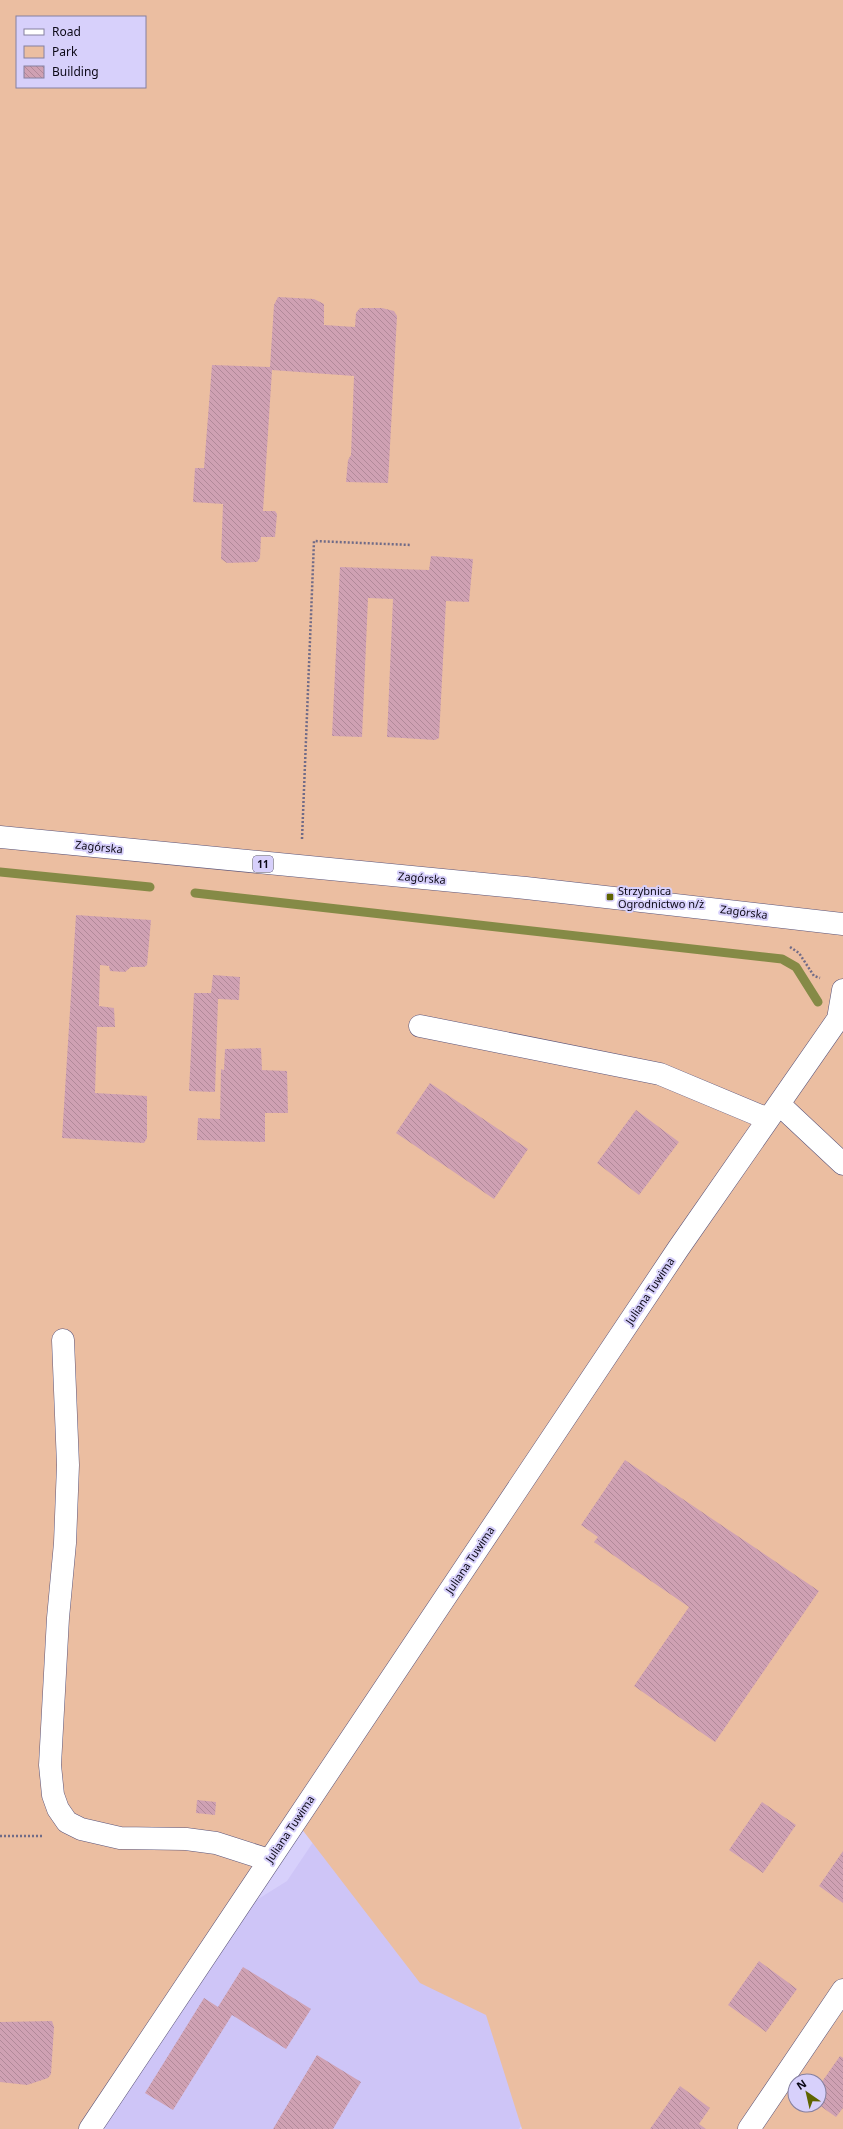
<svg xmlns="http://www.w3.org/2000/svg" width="843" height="2129" font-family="'Noto Sans',sans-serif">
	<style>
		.built { fill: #cec5f7 }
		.green { fill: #ebbea1; fill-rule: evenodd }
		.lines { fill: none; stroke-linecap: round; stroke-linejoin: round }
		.stream { stroke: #858a46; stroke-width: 9 }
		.building { fill: url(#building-back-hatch) }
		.minor-casing { stroke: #5b5479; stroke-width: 23 }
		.highway-casing { stroke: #5b5479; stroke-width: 23 }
		.path { stroke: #706b87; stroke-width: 2.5; stroke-dasharray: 2 2; stroke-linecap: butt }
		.minor { stroke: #fff; stroke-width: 22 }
		.highway { stroke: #fff; stroke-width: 22 }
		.poi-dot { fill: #5f6400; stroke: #d7d0fb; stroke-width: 1.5 }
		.labels { text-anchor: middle; stroke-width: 4; stroke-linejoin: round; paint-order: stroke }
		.shield { fill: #d7d0fb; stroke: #49455b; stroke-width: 1 }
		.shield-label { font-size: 10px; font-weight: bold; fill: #0c0917 }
		.street-label { font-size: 11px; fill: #0c0917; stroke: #d7d0fb }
		.poi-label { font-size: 11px; fill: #0c0917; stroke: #d7d0fb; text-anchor: start }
	</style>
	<defs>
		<pattern id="building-back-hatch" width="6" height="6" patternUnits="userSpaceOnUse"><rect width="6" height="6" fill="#cfa1b3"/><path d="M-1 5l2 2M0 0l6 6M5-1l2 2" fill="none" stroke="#b18999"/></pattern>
	</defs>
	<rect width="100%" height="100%" fill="#d7d0fb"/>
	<path class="built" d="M634 1364 776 1770 519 2129H106L103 2127 255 1901 287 1881Z"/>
	<path class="green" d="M0 0H843V2129H522L486 2015 420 1983 301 1828 99 2129H0ZM17 17H145V87H17ZM795 2081H819V2105H795Z"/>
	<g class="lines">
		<path class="stream" d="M0 872 150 887
			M195 893 782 959 796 967 818 1002"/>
	</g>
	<path class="building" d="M278 297 314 299 324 304V325L355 327 356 313 360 308H382L394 311 397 316 388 483 346 482 348 460 351 455 354 376 272 370 263 511H275L277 514 275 537H261L260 558 257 562 227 563 221 559 223 504 193 502 195 468H204L212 365 270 367 274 305Z
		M431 556 473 559 469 602 446 601 439 738 435 740 387 737 393 599 368 598 362 737 332 736 340 567 429 570Z
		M76 915 151 920 147 965 144 967H131L125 972 110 971 109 966 100 965 99 1006 114 1008 115 1027H97L95 1093 147 1096V1138L144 1143 62 1138Z
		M213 975 240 977 239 1000 218 999 215 1092 189 1091 194 993H211Z
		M261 1048 262 1070 287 1071 288 1113H265V1142L197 1140 198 1118 220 1119 221 1069 224 1070 225 1049Z
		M430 1083 528 1149 494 1199 396 1133Z
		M636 1110 679 1142 639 1195 597 1163Z
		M625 1460 819 1591 715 1742 634 1686 689 1607 594 1542 598 1537 581 1525Z
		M197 1800 216 1802 215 1815 196 1813Z
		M762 1802 796 1825 763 1873 729 1850Z
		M843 1851V1903L819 1886Z
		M759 1961 797 1989 766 2032 728 2005Z
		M243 1967 311 2009 286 2049 232 2015 173 2110 145 2093 204 1998 218 2007Z
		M52 2021 54 2027 51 2074 48 2078 27 2085 0 2082V2022Z
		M317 2055 361 2082 333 2129H273Z
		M840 2056 843 2058V2108L836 2117 819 2105V2086Z
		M680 2086 710 2108 699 2124 706 2129H650Z"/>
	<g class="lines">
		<defs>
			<path id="minor" d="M420 1026 660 1074 768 1119
				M779 1104 843 1164
				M63 1340 68 1465 65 1543 58 1618 50 1765 53 1795 58 1809 67 1822 81 1829 120 1838 186 1839 216 1843 269 1860
				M90 2129 678 1249 838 1019 843 990
				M749 2129 843 1990"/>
			<path id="highway" d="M0 837 526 888 843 924"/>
		</defs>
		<use href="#minor" class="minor-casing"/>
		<use href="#highway" class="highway-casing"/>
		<path class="path" d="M302 839 314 541 411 545
			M790 947 799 953 814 976 820 978
			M0 1836H44"/>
		<use href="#minor" class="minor"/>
		<use href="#highway" class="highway"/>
	</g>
	<rect class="poi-dot" x="606" y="893" width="8" height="8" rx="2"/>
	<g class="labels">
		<rect class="shield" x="253" y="856" width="20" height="16" rx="3"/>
		<g class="shield-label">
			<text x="263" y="868">11</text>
		</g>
		<g class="street-label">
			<text transform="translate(99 847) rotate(6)" y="4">Zagórska</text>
			<text transform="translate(422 878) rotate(5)" y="4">Zagórska</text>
			<text transform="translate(744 912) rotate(7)" y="4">Zagórska</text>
			<text transform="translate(650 1291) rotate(-56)" y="4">Juliana Tuwima</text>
			<text transform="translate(470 1560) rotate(-56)" y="4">Juliana Tuwima</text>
			<text transform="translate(290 1829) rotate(-56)" y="4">Juliana Tuwima</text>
		</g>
		<g class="poi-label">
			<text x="618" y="895">Strzybnica<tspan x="618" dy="13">Ogrodnictwo n/ż</tspan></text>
		</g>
	</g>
	<rect x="16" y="16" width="130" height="72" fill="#d7d0fb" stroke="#8680a0"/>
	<rect x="24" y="29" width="20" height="6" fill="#ffffff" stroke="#8680a0"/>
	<text x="52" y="36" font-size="12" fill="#0c0917">Road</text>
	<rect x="24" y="46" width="20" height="12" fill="#ebbea1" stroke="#8680a0"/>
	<text x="52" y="56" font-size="12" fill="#0c0917">Park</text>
	<rect x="24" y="66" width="20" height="12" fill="url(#building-back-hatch)" stroke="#8680a0"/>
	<text x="52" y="76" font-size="12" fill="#0c0917">Building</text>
	<g transform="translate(807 2093) rotate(326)"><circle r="19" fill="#d7d0fb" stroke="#8680a0"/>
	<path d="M0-3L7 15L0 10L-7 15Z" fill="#5f6400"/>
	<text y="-6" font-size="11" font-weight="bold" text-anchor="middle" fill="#0c0917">N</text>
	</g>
</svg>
